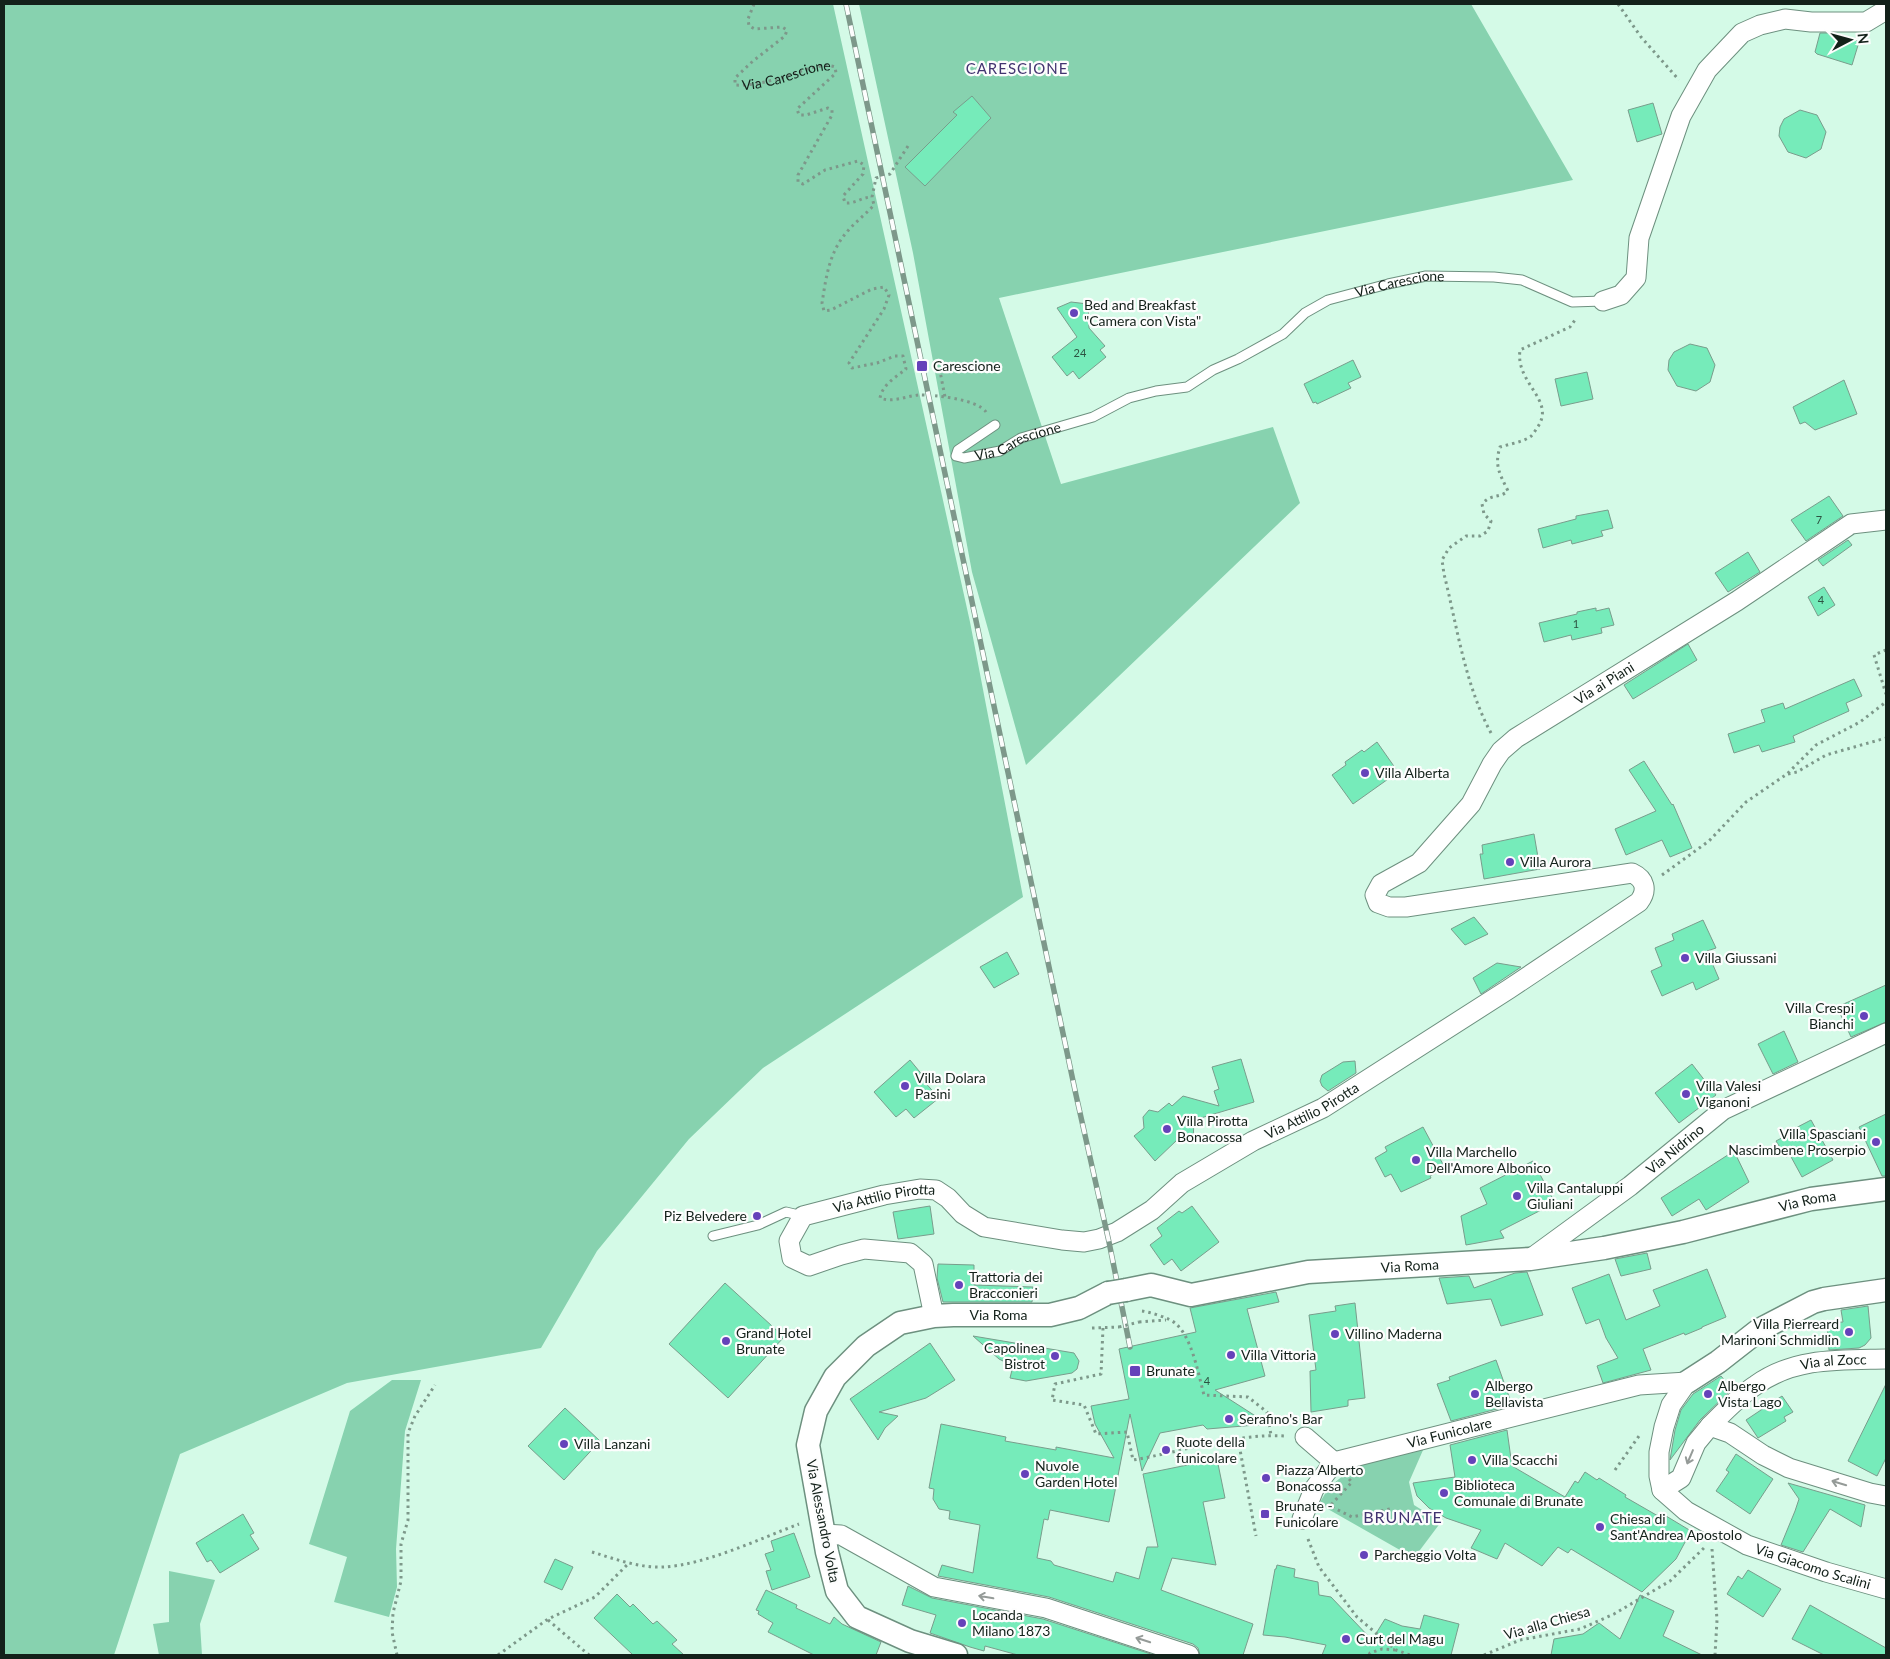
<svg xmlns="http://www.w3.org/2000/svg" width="1890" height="1659" font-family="Lato,sans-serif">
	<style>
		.green { fill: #87d2af }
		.building { fill: #76ebba; stroke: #799d8c }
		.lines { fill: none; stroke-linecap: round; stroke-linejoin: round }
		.service-casing { stroke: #6d907f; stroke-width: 11 }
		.minor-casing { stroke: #6d907f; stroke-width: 21 }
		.tertiary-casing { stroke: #6d907f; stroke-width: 25 }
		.path { stroke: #7d988a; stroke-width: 3; stroke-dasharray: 2.5 4; stroke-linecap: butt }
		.service { stroke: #fff; stroke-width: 9 }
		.minor { stroke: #fff; stroke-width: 19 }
		.tertiary { stroke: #fff; stroke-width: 22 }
		.rail-casing { stroke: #7d988a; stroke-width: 5.5 }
		.rail { stroke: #fdfdfd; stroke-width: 4; stroke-dasharray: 11; stroke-linecap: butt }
		.tertiary-bridge-casing { stroke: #6d907f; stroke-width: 25; stroke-linecap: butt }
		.path-bridge { stroke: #7d988a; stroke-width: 3; stroke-dasharray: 2.5 4; stroke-linecap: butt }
		.tertiary-bridge { stroke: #fff; stroke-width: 22 }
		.oneway { stroke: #959b98 }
		.poi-dot { fill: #6542ba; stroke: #fdfdfd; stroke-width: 2 }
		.labels { text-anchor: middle; stroke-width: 4.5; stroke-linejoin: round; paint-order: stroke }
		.number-label { font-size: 11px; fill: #2c5442 }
		.street-label { font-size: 14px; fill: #13211a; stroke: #fdfdfd }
		.poi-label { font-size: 14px; fill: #13211a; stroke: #fdfdfd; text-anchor: start }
		.neighbourhood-label { font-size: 15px; letter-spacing: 1px; fill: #423470; stroke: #fdfdfd }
		.quarter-label { font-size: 16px; letter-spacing: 1px; fill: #423470; stroke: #fdfdfd }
	</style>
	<rect width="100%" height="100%" fill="#d4fae7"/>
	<path class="green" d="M4 4H833L970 622 1023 897 763 1068 689 1139 597 1251 541 1348 347 1383 180 1454 114 1655H4Z
		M859 4H1471L1573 180 999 298 1061 484 1273 427 1300 503 1026 765 972 572 913 253Z
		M392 1380H421L405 1431 396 1549 397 1587 389 1617 334 1602 347 1557 309 1544 350 1411Z
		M1427 1441 1409 1482 1414 1505 1441 1522 1414 1558 1319 1504 1329 1487 1344 1475 1353 1463Z
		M169 1571 215 1580 200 1624 202 1655H159L153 1624 169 1622Z"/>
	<path class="building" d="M1820 33H1833L1858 41 1859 42 1852 65 1817 54 1815 52Z
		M972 96 991 118 925 186 905 167 957 115 953 112Z
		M1653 103 1662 134 1637 142 1628 110Z
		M1800 110 1817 115 1826 132 1821 149 1806 158 1788 152 1779 136 1780 127 1784 119Z
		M1071 302 1088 304 1089 328 1105 346 1100 350 1106 357 1079 379 1073 371 1067 376 1052 357 1077 337 1057 308Z
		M1690 344 1707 348 1715 365 1710 382 1696 391 1677 386 1668 370 1669 360 1674 352Z
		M1353 360 1361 377 1348 383 1351 388 1317 404 1316 402 1313 403 1304 384Z
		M1587 372 1593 399 1561 406 1555 379Z
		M1844 380 1857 414 1815 430 1805 422 1800 424 1793 407Z
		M1829 496 1843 516 1806 541 1791 520Z
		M1608 510 1613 528 1601 531 1603 536 1572 544 1571 540 1543 548 1538 529 1576 519V516Z
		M1848 540 1852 545 1823 566 1818 560Z
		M1748 552 1760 572 1728 592 1715 573Z
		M1824 587 1835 605 1818 616 1808 597Z
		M1596 608V611L1609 608 1614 625 1601 628 1602 633 1572 640 1571 635 1544 642 1539 623 1577 614V612Z
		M1688 644 1697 660 1633 699 1624 685Z
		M1854 679 1862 696 1846 703 1849 711 1793 736 1795 742 1762 752 1759 745 1734 753 1728 734 1765 722 1761 710 1783 703 1785 709Z
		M1377 742 1398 772 1353 804 1332 775 1346 765 1345 762 1362 750 1364 752Z
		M1644 761 1672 805 1673 804 1692 848 1670 857 1662 840 1626 855 1615 829 1656 811 1629 770Z
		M1534 834 1540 869 1484 879 1480 854H1483L1482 845Z
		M1474 917 1488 934 1465 945 1451 929Z
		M1703 920 1716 948 1707 951 1719 979 1696 990 1693 982 1662 996 1651 971 1662 966 1655 948 1674 940 1672 934Z
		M1007 952 1019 974 994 988 980 967Z
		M1497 963 1521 967 1481 994 1473 978Z
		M1886 985V1022L1851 1037 1837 1007Z
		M1784 1031 1798 1062 1773 1074 1758 1044Z
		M1241 1059 1254 1102 1194 1120 1193 1142 1177 1140 1155 1161 1134 1136 1144 1128 1143 1117 1149 1110 1158 1112 1169 1103 1172 1106 1183 1096 1219 1106 1214 1091 1219 1089 1212 1067Z
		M910 1060 924 1077 922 1079 939 1098 914 1118 906 1109 896 1117 874 1092Z
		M1355 1061 1356 1073 1328 1091 1322 1086 1320 1081 1322 1075 1343 1062Z
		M1692 1064 1716 1095 1679 1123 1655 1093Z
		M1886 1114V1176H1882L1859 1127Z
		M1811 1120 1833 1160 1802 1177 1790 1155 1786 1157 1776 1141 1789 1134 1788 1132Z
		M1423 1127 1445 1168 1430 1176 1431 1178 1401 1192 1391 1174 1385 1177 1375 1158 1387 1151 1385 1147Z
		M1734 1151 1749 1182 1706 1210 1699 1199 1672 1216 1661 1198Z
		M1533 1161 1555 1203 1500 1231 1504 1238 1466 1245 1461 1216 1487 1204 1480 1188Z
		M930 1206 934 1234 898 1239 893 1212Z
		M1192 1206 1219 1242 1181 1271 1172 1259 1164 1265 1150 1245 1162 1236 1157 1228 1179 1211 1182 1213Z
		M1647 1253 1651 1269 1621 1276 1615 1259Z
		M938 1264 974 1265V1285L1033 1287 1032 1302H943L937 1278Z
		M1707 1269 1726 1317 1702 1327V1328L1685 1335 1684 1333 1643 1349 1651 1370 1603 1383 1597 1366 1618 1358 1606 1338 1599 1319 1586 1324 1572 1288 1609 1274 1626 1320 1660 1306 1653 1290Z
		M1527 1272 1543 1315 1501 1326 1491 1299 1447 1304 1439 1278 1469 1276 1474 1288 1515 1273Z
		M725 1283 784 1337 728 1398 669 1344Z
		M1276 1292 1279 1302 1247 1309 1265 1376 1215 1390 1268 1424 1207 1429 1203 1425 1160 1433 1142 1471 1130 1414 1109 1522 1050 1510 1048 1520 1044 1519 1037 1558 1051 1561 1054 1565 1113 1582 1116 1572 1139 1579 1147 1547H1158L1143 1474 1217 1459 1225 1498 1203 1502 1216 1565 1172 1558 1161 1590 1253 1624 1243 1655H1200L1198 1648 1193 1644 1049 1597 938 1576 942 1565 973 1573 980 1525 949 1519 950 1511 939 1509 933 1499 934 1489 929 1488 941 1424 1006 1437 1005 1441 1056 1450V1447L1114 1458 1095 1424 1091 1406 1129 1399 1119 1349 1196 1332 1190 1308Z
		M1355 1303 1365 1398 1348 1400V1406L1311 1412 1310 1371 1316 1370 1309 1315 1336 1311 1335 1306Z
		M1868 1306 1871 1338 1865 1345 1859 1348 1829 1350 1827 1323 1843 1322 1841 1310Z
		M973 1336 1074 1353 1079 1361 1077 1369 1072 1373 1026 1381 1010 1378 1013 1366 999 1359Z
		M930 1343 955 1380 926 1398 879 1412 898 1416 885 1428 878 1440 850 1399Z
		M1496 1360 1512 1405 1451 1421 1437 1384 1450 1380 1449 1377Z
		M1721 1376 1732 1389 1700 1420 1670 1460 1675 1430 1681 1410 1693 1394Z
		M1886 1384V1458L1877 1476 1848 1461Z
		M1782 1396 1793 1412 1784 1417 1786 1421 1758 1438 1746 1420Z
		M565 1408 600 1441 564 1480 528 1446Z
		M1507 1430 1512 1466 1565 1497 1575 1481 1578 1483 1585 1472 1597 1480 1599 1478 1626 1495 1625 1497 1658 1516 1661 1513 1691 1531 1676 1559 1642 1592 1571 1549 1568 1553 1558 1547 1542 1566 1505 1543 1497 1559 1471 1548 1481 1530 1446 1518 1429 1508 1417 1496 1413 1483 1455 1477 1450 1445Z
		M1736 1454 1773 1479 1750 1514 1716 1491 1729 1472 1726 1470Z
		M1788 1483 1865 1505 1861 1527 1830 1509 1803 1552 1781 1545 1795 1511 1799 1499Z
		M243 1514 254 1533 250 1535 259 1549 220 1573 211 1560 207 1562 196 1543Z
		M794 1533 810 1577 772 1590 766 1571 771 1570 765 1554 774 1551 771 1541Z
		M555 1559 573 1567 562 1590 544 1582Z
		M1277 1565 1295 1569 1294 1577 1318 1582 1319 1595 1331 1597 1372 1640 1385 1619 1402 1626 1420 1629 1424 1615 1459 1624 1451 1655H1322L1326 1645 1285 1637 1263 1635 1275 1569H1276Z
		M1748 1570 1781 1589 1763 1617 1727 1594 1738 1576 1742 1579Z
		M908 1586 932 1598 1043 1619 1154 1655H1018L985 1646 984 1651 970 1647 930 1633 936 1615 902 1605Z
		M766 1590 797 1605 796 1608 830 1624 834 1617 842 1624 881 1642 876 1655H814L768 1632 773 1623 758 1614 759 1611 756 1610Z
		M617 1594 630 1607 633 1604 653 1624 657 1621 677 1640 672 1644 684 1655H633L594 1618Z
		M1640 1595 1674 1611 1663 1636 1702 1655H1551L1554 1639 1583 1634 1599 1623 1620 1639Z
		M1810 1605 1886 1648V1655H1824L1792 1639Z"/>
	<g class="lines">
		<defs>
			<g id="service">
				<path id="s2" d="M995 425 958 450 956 456 964 458 1000 451 1021 438 1093 417 1129 398 1156 391 1187 387 1213 370 1238 359 1283 334 1305 313 1328 300 1388 284 1426 276 1494 277 1522 280 1572 302 1603 301"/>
				<path d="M713 1236 758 1225 786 1212 803 1216"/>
			</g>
			<g id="minor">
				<path d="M1603 301 1621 295 1636 278 1639 238 1681 116 1707 70 1742 33 1760 25 1785 19 1811 22H1866L1886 10"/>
				<path id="s3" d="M1530 1259 1630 1186 1723 1110 1886 1033"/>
				<path id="s4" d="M934 1316 923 1264 910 1253 864 1249 841 1255 809 1266 792 1258 789 1241 803 1216 884 1195 920 1189 936 1190 948 1198 963 1214 984 1227 1062 1240 1084 1242 1099 1239 1117 1232 1152 1210 1182 1183 1253 1141 1323 1108 1509 989 1639 902C1648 890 1645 879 1632 873L1406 907H1389L1378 903 1375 895 1381 884 1419 863 1471 804 1492 764 1501 751 1516 738 1737 601 1851 524 1886 520"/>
				<path id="s5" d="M1687 1382 1671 1405 1664 1427 1659 1452V1476L1662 1490 1686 1511 1747 1545 1826 1572 1886 1589"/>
				<path id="s6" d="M1710 1426C1724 1412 1739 1396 1756 1385 1795 1357 1841 1360 1886 1359"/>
				<path d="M1305 1437 1334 1462"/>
				<path d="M1662 1490 1681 1478 1696 1443 1710 1426 1730 1433 1763 1455 1789 1468 1870 1493 1886 1496"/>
				<path id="s7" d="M1302 1519 1314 1489 1334 1462 1639 1385 1687 1382"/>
				<path d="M824 1534 841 1535 934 1587 1046 1608 1189 1655"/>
			</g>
			<g id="tertiary">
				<path id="s8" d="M1126 1290 1151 1285 1191 1295 1308 1272 1530 1259 1604 1248 1683 1232 1811 1199 1886 1189"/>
				<path d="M1687 1382 1718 1362 1759 1330 1813 1302 1824 1299 1886 1290"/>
				<path id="s9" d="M956 1655 910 1641 857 1617 837 1591 827 1552 808 1445 816 1411 835 1377 866 1346 900 1323 934 1316 953 1315H1050L1079 1308 1108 1293"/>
			</g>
		</defs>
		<use href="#service" class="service-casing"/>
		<use href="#minor" class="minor-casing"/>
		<use href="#tertiary" class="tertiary-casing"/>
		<g class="path">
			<path id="s1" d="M754 4 748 19 749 26 755 29 782 27 787 30 785 36 753 61 735 78V85C749 86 765 82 778 79 793 75 821 61 835 67L836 73 797 109 799 115H806L828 108 832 110V115L798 175V182L803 184 825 170 858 161 864 165 863 174 843 196 845 203C855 204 862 197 872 197"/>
			<path d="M1618 4 1641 37 1679 80"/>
			<path d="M908 146 890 174 876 178 872 197 874 205C865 215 854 223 846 233 829 253 826 278 822 303L824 311 831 310 872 289 884 287 889 295 884 309 849 363 852 368 877 363 895 356H903L906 369C896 377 882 385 880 398 893 403 906 396 919 395 935 395 977 399 986 412"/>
			<path d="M933 363 938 361 945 397"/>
			<path d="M1886 650 1874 655 1886 694"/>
			<path d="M1491 733C1465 685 1457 626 1444 574L1442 560 1449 548 1466 536H1480L1488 531 1491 521 1484 514 1482 504C1492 493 1498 499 1508 491 1500 474 1494 466 1500 447 1510 444 1522 442 1530 437 1533 435 1535 431 1537 428 1557 400 1515 384 1520 350L1570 327 1575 320 1574 317"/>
			<path d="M1788 774 1797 772 1826 755 1886 738"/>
			<path d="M1662 875 1709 841 1746 802 1787 774 1816 745 1860 722 1886 702"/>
			<path d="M1142 1311C1150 1312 1169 1318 1175 1323 1192 1337 1198 1373 1204 1395L1248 1397 1267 1412 1271 1435"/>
			<path d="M1139 1322 1166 1320"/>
			<path d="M1092 1328 1119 1327"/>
			<path d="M1103 1328 1101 1374 1055 1384 1052 1400 1084 1405 1096 1434 1127 1432 1133 1460C1181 1452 1237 1433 1285 1436"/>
			<path d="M1238 1439 1256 1536"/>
			<path d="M1615 1470 1639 1436"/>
			<path d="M1349 1479 1352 1482 1330 1506 1352 1517 1390 1509"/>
			<path d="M1308 1539 1319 1567 1357 1617 1396 1650 1410 1655"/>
			<path d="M1712 1549 1717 1620 1715 1655"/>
			<path d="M592 1552C615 1559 639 1568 663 1567 705 1565 759 1539 799 1524"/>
			<path d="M548 1620 589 1655"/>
			<path d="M397 1655 392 1632 393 1613 401 1581V1544L408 1520V1433L415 1416 435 1385"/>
			<path d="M498 1655 548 1619 595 1597 629 1563"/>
			<path d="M1369 1655 1370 1653 1382 1649 1395 1650"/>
			<path d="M1484 1655 1520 1640 1580 1629 1614 1614 1670 1581 1706 1546"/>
		</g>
		<use href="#service" class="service"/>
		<use href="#minor" class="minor"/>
		<use href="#tertiary" class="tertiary"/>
		<defs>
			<path id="rail" d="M846 4 1076 1095 1109 1242 1130 1347"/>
		</defs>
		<use href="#rail" class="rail-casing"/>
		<use href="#rail" class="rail"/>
		<defs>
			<path id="tertiary-bridge" d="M1108 1293 1126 1290"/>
		</defs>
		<use href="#tertiary-bridge" class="tertiary-bridge-casing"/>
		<path class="path-bridge" d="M1119 1327 1139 1322"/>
		<use href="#tertiary-bridge" class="tertiary-bridge"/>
	</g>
	<defs><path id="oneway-shaft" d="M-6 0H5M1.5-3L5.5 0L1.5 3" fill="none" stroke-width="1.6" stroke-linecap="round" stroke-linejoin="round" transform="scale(1.25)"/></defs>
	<g class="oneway">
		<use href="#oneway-shaft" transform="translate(1690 1457) rotate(113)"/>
		<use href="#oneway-shaft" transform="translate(1839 1483) rotate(-163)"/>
		<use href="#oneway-shaft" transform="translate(986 1597) rotate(-170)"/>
		<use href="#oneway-shaft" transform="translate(1143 1640) rotate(-162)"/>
	</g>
	<g class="poi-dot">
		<circle cx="1074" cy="313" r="5"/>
		<rect x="916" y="360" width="12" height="12" rx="2.5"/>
		<circle cx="1365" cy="773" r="5"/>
		<circle cx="1510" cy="862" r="5"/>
		<circle cx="1685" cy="958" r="5"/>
		<circle cx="1864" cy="1016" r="5"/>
		<circle cx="905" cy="1086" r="5"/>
		<circle cx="1686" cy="1094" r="5"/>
		<circle cx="1167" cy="1129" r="5"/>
		<circle cx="1876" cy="1142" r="5"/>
		<circle cx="1416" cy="1160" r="5"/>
		<circle cx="1517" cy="1196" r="5"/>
		<circle cx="757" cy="1216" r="5"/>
		<circle cx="959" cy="1285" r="5"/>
		<circle cx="1849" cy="1332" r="5"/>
		<circle cx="1335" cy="1334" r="5"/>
		<circle cx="726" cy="1341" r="5"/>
		<circle cx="1231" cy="1355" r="5"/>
		<circle cx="1055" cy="1356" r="5"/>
		<rect x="1129" y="1365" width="12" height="12" rx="2.5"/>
		<circle cx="1475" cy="1394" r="5"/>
		<circle cx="1708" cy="1394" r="5"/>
		<circle cx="1229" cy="1419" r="5"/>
		<circle cx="564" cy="1444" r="5"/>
		<circle cx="1166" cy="1450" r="5"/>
		<circle cx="1472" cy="1460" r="5"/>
		<circle cx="1025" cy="1474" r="5"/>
		<circle cx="1266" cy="1478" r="5"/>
		<circle cx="1444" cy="1493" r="5"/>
		<rect x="1260" y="1509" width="10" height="10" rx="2.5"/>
		<circle cx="1600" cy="1527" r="5"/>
		<circle cx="1364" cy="1555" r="5"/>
		<circle cx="962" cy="1623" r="5"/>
		<circle cx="1346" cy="1639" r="5"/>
	</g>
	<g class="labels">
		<g class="number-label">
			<text x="1080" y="357">24</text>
			<text x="1819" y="524">7</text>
			<text x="1821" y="604">4</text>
			<text x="1576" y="628">1</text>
			<text x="1207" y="1385">4</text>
		</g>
		<g class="street-label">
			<text dy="5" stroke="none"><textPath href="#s1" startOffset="194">Via Carescione</textPath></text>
			<text dy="5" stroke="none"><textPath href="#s2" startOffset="536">Via Carescione</textPath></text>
			<text dy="5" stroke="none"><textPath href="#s2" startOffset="116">Via Carescione</textPath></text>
			<text dy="5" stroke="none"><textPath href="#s4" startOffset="1811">Via ai Piani</textPath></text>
			<text dy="5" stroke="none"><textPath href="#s4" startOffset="802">Via Attilio Pirotta</textPath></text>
			<text dy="5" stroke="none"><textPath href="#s3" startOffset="182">Via Nidrino</textPath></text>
			<text dy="5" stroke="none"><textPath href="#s4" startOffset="322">Via Attilio Pirotta</textPath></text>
			<text dy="5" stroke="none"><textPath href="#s8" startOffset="692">Via Roma</textPath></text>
			<text dy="5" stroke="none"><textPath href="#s8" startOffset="288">Via Roma</textPath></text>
			<text dy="5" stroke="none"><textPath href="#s9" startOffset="546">Via Roma</textPath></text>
			<text dy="5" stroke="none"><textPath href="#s6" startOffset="144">Via al Zocc</textPath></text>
			<text dy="5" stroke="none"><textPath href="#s7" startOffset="185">Via Funicolare</textPath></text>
			<text transform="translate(823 1521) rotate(79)" y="5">Via Alessandro Volta</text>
			<text dy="5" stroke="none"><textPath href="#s5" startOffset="286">Via Giacomo Scalini</textPath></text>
			<text transform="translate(1547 1623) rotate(-16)" y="5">Via alla Chiesa</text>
		</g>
		<g class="poi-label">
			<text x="1084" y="310">Bed and Breakfast<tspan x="1084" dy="16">"Camera con Vista"</tspan></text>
			<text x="933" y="371">Carescione</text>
			<text x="1375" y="778">Villa Alberta</text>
			<text x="1520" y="867">Villa Aurora</text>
			<text x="1695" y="963">Villa Giussani</text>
			<text x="1854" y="1013" text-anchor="end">Villa Crespi<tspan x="1854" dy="16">Bianchi</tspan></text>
			<text x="915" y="1083">Villa Dolara<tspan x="915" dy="16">Pasini</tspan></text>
			<text x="1696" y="1091">Villa Valesi<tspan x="1696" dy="16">Viganoni</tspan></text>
			<text x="1177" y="1126">Villa Pirotta<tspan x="1177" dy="16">Bonacossa</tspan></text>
			<text x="1866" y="1139" text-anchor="end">Villa Spasciani<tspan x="1866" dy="16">Nascimbene Proserpio</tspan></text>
			<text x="1426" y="1157">Villa Marchello<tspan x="1426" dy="16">Dell'Amore Albonico</tspan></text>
			<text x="1527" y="1193">Villa Cantaluppi<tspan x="1527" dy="16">Giuliani</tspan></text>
			<text x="747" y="1221" text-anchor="end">Piz Belvedere</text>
			<text x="969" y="1282">Trattoria dei<tspan x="969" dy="16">Bracconieri</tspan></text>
			<text x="1839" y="1329" text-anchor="end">Villa Pierreard<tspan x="1839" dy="16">Marinoni Schmidlin</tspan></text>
			<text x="736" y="1338">Grand Hotel<tspan x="736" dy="16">Brunate</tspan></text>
			<text x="1345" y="1339">Villino Maderna</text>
			<text x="1045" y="1353" text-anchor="end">Capolinea<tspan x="1045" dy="16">Bistrot</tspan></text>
			<text x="1241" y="1360">Villa Vittoria</text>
			<text x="1146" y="1376">Brunate</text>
			<text x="1485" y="1391">Albergo<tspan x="1485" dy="16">Bellavista</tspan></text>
			<text x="1718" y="1391">Albergo<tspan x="1718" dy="16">Vista Lago</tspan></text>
			<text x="1239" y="1424">Serafino's Bar</text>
			<text x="1176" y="1447">Ruote della<tspan x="1176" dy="16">funicolare</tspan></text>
			<text x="574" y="1449">Villa Lanzani</text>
			<text x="1482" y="1465">Villa Scacchi</text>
			<text x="1035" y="1471">Nuvole<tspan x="1035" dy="16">Garden Hotel</tspan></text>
			<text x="1276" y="1475">Piazza Alberto<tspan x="1276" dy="16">Bonacossa</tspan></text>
			<text x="1454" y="1490">Biblioteca<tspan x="1454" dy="16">Comunale di Brunate</tspan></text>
			<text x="1275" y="1511">Brunate -<tspan x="1275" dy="16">Funicolare</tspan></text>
			<text x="1610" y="1524">Chiesa di<tspan x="1610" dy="16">Sant'Andrea Apostolo</tspan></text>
			<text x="1374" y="1560">Parcheggio Volta</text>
			<text x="972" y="1620">Locanda<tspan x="972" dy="16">Milano 1873</tspan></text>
			<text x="1356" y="1644">Curt del Magu</text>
		</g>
		<g class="neighbourhood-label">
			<text x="1017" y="74">CARESCIONE</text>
		</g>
		<g class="quarter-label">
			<text x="1403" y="1523">BRUNATE</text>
		</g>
	</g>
	<rect width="1890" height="1659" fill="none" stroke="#13211a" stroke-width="10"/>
	<g transform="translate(1850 40) rotate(84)" stroke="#fdfdfd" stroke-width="4" paint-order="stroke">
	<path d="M0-4L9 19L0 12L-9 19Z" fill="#13211a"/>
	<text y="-8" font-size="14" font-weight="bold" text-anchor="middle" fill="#13211a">N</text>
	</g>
</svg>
